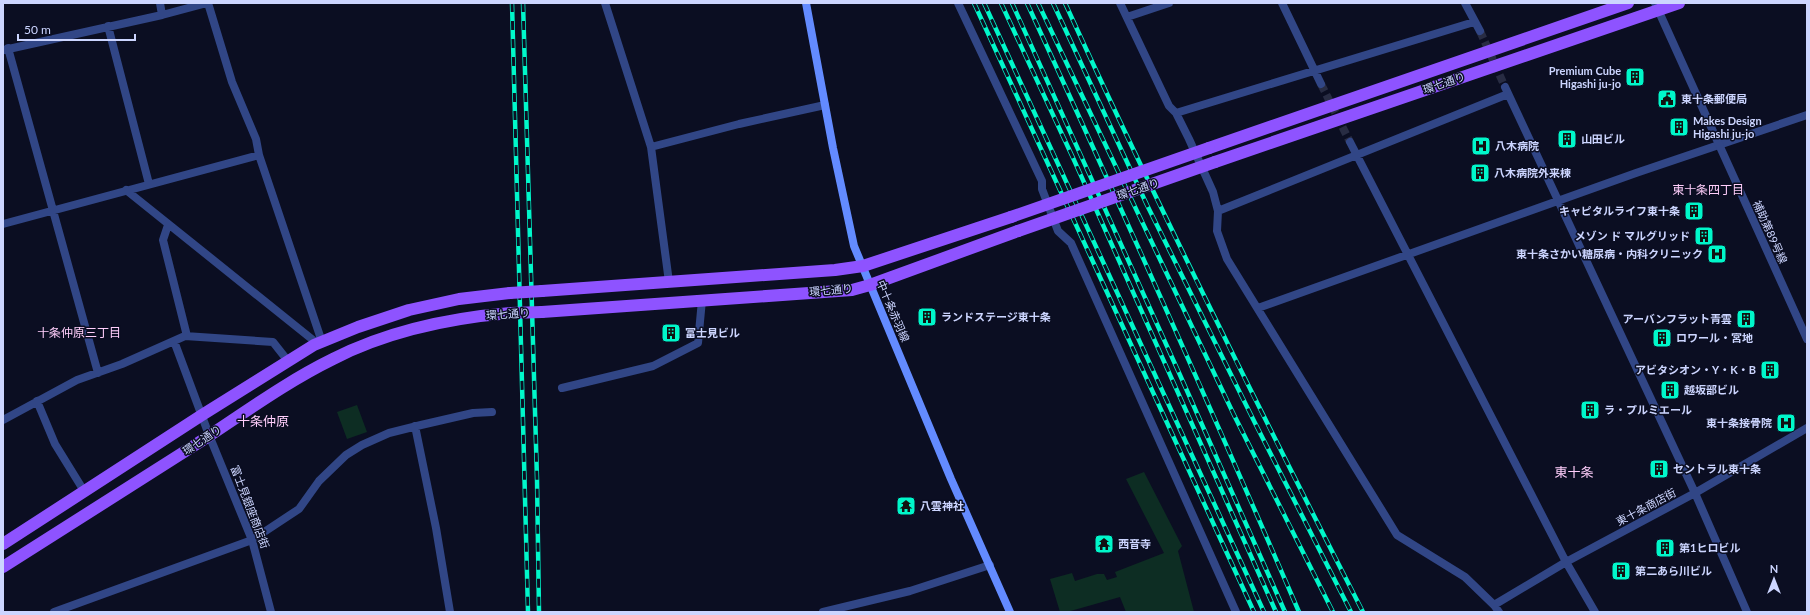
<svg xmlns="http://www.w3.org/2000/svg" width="1810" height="615" font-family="Lato,'Noto Sans JP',sans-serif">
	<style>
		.green { fill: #0d2d23 }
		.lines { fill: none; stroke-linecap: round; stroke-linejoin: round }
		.minor-tunnel { stroke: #282c43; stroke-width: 8; stroke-dasharray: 8 4; stroke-linecap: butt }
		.minor { stroke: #314686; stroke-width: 8 }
		.tertiary { stroke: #314686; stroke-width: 8 }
		.secondary { stroke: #638bff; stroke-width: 8 }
		.primary { stroke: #8e53ff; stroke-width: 12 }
		.rail-casing { stroke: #00f7ca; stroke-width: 4.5 }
		.rail { stroke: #0b0e22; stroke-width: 3; stroke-dasharray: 9; stroke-linecap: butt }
		.primary-bridge { stroke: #8e53ff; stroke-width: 12 }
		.labels { text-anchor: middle; stroke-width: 3; stroke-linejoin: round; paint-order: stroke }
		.poi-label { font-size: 11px; font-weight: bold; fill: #ccd5ff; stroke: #0b0e22; text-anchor: start }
		.street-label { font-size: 11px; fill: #ccd5ff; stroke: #0b0e22 }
		.neighbourhood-label { font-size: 12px; fill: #ffcefb; stroke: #0b0e22 }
		.quarter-label { font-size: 13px; fill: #ffcefb; stroke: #0b0e22 }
	</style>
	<rect width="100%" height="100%" fill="#0b0e22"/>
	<path class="green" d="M357 405 367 432 347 439 337 412Z
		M1144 472 1182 546 1178 551 1194 612H1126L1120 597 1067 612H1060L1050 579 1072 573 1075 581 1097 574H1104L1107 580 1117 577 1115 572 1164 553 1126 479Z"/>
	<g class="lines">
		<path class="minor-tunnel" d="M1480 31 1505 87
			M1321 84 1350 142"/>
		<path class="minor" d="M160 3 162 15
			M208 3 232 82 256 139 259 155 322 342
			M605 3 651 147 669 282
			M958 3 1042 181V189L1058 231 1071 243 1236 612
			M1120 3 1169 106 1176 113 1189 139 1213 192 1218 211 1217 231 1227 259 1397 535 1465 577 1494 605 1499 612
			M1282 3 1321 84
			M1465 3 1480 31
			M1127 17 1169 3
			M108 26 149 184
			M8 48 98 373
			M4 50 162 15 207 3
			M1505 87 1695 493 1747 612
			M1176 113 1474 22
			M1350 142 1566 562 1595 612
			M651 147 739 124 825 105
			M126 190 318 344
			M1218 211 1508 94
			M3 224 259 155
			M168 225 163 240 187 336
			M1258 308 1636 173 1807 115
			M174 341 209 435
			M562 388 653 366 698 343 702 300
			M37 401 55 444 84 491
			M3 420 77 380 122 364 185 336 273 342 288 361
			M415 426 436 528 450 612
			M1494 605 1566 562 1695 493 1807 428
			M54 612 252 540 299 509 319 481 346 455 362 445 389 433 421 425 473 413 492 412
			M823 612 910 591 990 565"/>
		<path class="tertiary" d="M1655 3 1807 339
			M209 435 252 540 271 612"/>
		<path class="secondary" d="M806 3 833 148 854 246 951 479 1010 612"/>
		<path class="primary" d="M1209 148 1628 3
			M1215 162 1679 3
			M542 291 835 270 863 266 1011 217
			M542 312 852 290 870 285 1018 231
			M3 544 202 415 314 345 358 327 409 310 459 299 510 293
			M3 567C67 527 131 486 195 445 240 416 284 383 333 359 388 331 450 318 511 313"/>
		<defs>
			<path id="rail" d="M512 3 528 612
				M523 3 537 479 539 612
				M974 3 1254 612
				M984 3 1264 612
				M1001 3 1074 160 1276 612
				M1012 3 1180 375 1285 612
				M1027 3C1120 205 1211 408 1299 612
				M1038 3 1234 415 1333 612
				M1053 3 1147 205 1255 423 1351 612
				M1065 3C1159 209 1260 411 1363 612"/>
		</defs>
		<use href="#rail" class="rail-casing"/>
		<use href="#rail" class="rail"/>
		<path class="primary-bridge" d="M1011 217 1209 148
			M1018 231 1215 162
			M510 293 542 291
			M511 313 542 312"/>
	</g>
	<defs>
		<symbol id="building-square" viewBox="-11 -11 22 22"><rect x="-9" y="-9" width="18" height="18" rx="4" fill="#00f7ca" stroke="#0b0e22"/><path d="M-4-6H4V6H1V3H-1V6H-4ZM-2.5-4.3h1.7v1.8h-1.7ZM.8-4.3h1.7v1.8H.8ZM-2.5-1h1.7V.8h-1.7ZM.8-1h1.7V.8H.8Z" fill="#111"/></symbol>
		<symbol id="civic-square" viewBox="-11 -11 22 22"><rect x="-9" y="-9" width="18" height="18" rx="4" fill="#00f7ca" stroke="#0b0e22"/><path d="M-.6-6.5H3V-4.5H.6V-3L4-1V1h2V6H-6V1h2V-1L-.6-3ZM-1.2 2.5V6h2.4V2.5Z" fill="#111"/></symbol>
		<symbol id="hospital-square" viewBox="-11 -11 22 22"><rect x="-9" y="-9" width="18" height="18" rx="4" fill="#00f7ca" stroke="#0b0e22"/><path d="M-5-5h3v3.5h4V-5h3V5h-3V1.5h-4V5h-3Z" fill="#111"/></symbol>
		<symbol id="temple-square" viewBox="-11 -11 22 22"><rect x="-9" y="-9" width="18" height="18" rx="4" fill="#00f7ca" stroke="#0b0e22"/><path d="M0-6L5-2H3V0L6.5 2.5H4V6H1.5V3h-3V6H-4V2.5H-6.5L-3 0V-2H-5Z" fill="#111"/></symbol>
	</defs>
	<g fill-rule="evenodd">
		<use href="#building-square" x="1624" y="66" width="22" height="22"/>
		<use href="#civic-square" x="1656" y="88" width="22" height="22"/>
		<use href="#building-square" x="1668" y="116" width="22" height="22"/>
		<use href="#building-square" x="1556" y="128" width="22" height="22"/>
		<use href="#hospital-square" x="1470" y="135" width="22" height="22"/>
		<use href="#building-square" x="1469" y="162" width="22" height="22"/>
		<use href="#building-square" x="1683" y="200" width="22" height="22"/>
		<use href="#building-square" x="1693" y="225" width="22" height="22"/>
		<use href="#hospital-square" x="1706" y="243" width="22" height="22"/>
		<use href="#building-square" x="916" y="306" width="22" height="22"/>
		<use href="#building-square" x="1735" y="308" width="22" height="22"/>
		<use href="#building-square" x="660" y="322" width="22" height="22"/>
		<use href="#building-square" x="1651" y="327" width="22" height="22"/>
		<use href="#building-square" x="1759" y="359" width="22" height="22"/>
		<use href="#building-square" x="1659" y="379" width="22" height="22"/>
		<use href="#building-square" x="1579" y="399" width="22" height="22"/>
		<use href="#hospital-square" x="1775" y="412" width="22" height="22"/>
		<use href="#building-square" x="1648" y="458" width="22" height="22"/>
		<use href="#temple-square" x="895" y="495" width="22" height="22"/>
		<use href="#temple-square" x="1093" y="533" width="22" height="22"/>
		<use href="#building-square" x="1654" y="537" width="22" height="22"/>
		<use href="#building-square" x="1610" y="560" width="22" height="22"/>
	</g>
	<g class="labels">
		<g class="poi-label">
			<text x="1621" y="75" text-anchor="end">Premium Cube<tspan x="1621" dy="13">Higashi ju-jo</tspan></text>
			<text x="1681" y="103">東十条郵便局</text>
			<text x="1693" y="125">Makes Design<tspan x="1693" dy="13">Higashi ju-jo</tspan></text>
			<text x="1581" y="143">山田ビル</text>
			<text x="1495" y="150">八木病院</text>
			<text x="1494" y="177">八木病院外来棟</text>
			<text x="1680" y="215" text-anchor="end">キャピタルライフ東十条</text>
			<text x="1690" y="240" text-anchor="end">メゾン ド マルグリッド</text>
			<text x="1703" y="258" text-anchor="end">東十条さかい糖尿病・内科クリニック</text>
			<text x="941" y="321">ランドステージ東十条</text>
			<text x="1732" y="323" text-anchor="end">アーバンフラット青雲</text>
			<text x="685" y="337">富士見ビル</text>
			<text x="1676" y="342">ロワール・宮地</text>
			<text x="1756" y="374" text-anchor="end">アビタシオン・Y・K・B</text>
			<text x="1684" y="394">越坂部ビル</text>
			<text x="1604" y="414">ラ・プルミエール</text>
			<text x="1772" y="427" text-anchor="end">東十条接骨院</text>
			<text x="1673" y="473">セントラル東十条</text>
			<text x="920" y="510">八雲神社</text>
			<text x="1118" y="548">西音寺</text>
			<text x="1679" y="552">第1ヒロビル</text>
			<text x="1635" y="575">第二あら川ビル</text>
		</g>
		<g class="street-label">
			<text transform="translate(1444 83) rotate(-19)" y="4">環七通り</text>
			<text transform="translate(1138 189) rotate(-19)" y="4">環七通り</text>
			<text transform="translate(1770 232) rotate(66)" y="4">補助第89号線</text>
			<text transform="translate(831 290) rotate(-5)" y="4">環七通り</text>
			<text transform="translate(893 311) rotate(67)" y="4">中十条赤羽線</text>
			<text transform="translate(508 314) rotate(-4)" y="4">環七通り</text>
			<text transform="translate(202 440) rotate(-34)" y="4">環七通り</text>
			<text transform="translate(250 507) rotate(69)" y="4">富士見銀座商店街</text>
			<text transform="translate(1646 507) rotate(-28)" y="4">東十条商店街</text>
		</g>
		<g class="neighbourhood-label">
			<text x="1708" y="194">東十条四丁目</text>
			<text x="79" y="337">十条仲原三丁目</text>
		</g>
		<g class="quarter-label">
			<text x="263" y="426">十条仲原</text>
			<text x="1574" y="477">東十条</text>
		</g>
	</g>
	<rect width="1810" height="615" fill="none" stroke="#ccd5ff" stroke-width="8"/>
	<g transform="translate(1774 579)" stroke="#0b0e22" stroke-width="3" paint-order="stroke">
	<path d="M0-3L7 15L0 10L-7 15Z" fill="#ccd5ff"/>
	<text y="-6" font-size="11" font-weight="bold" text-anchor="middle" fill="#ccd5ff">N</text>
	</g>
	<path d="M18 34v6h117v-6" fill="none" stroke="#ccd5ff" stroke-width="2"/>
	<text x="24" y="34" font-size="12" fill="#ccd5ff" stroke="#0b0e22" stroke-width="3" paint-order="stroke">50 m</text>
</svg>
